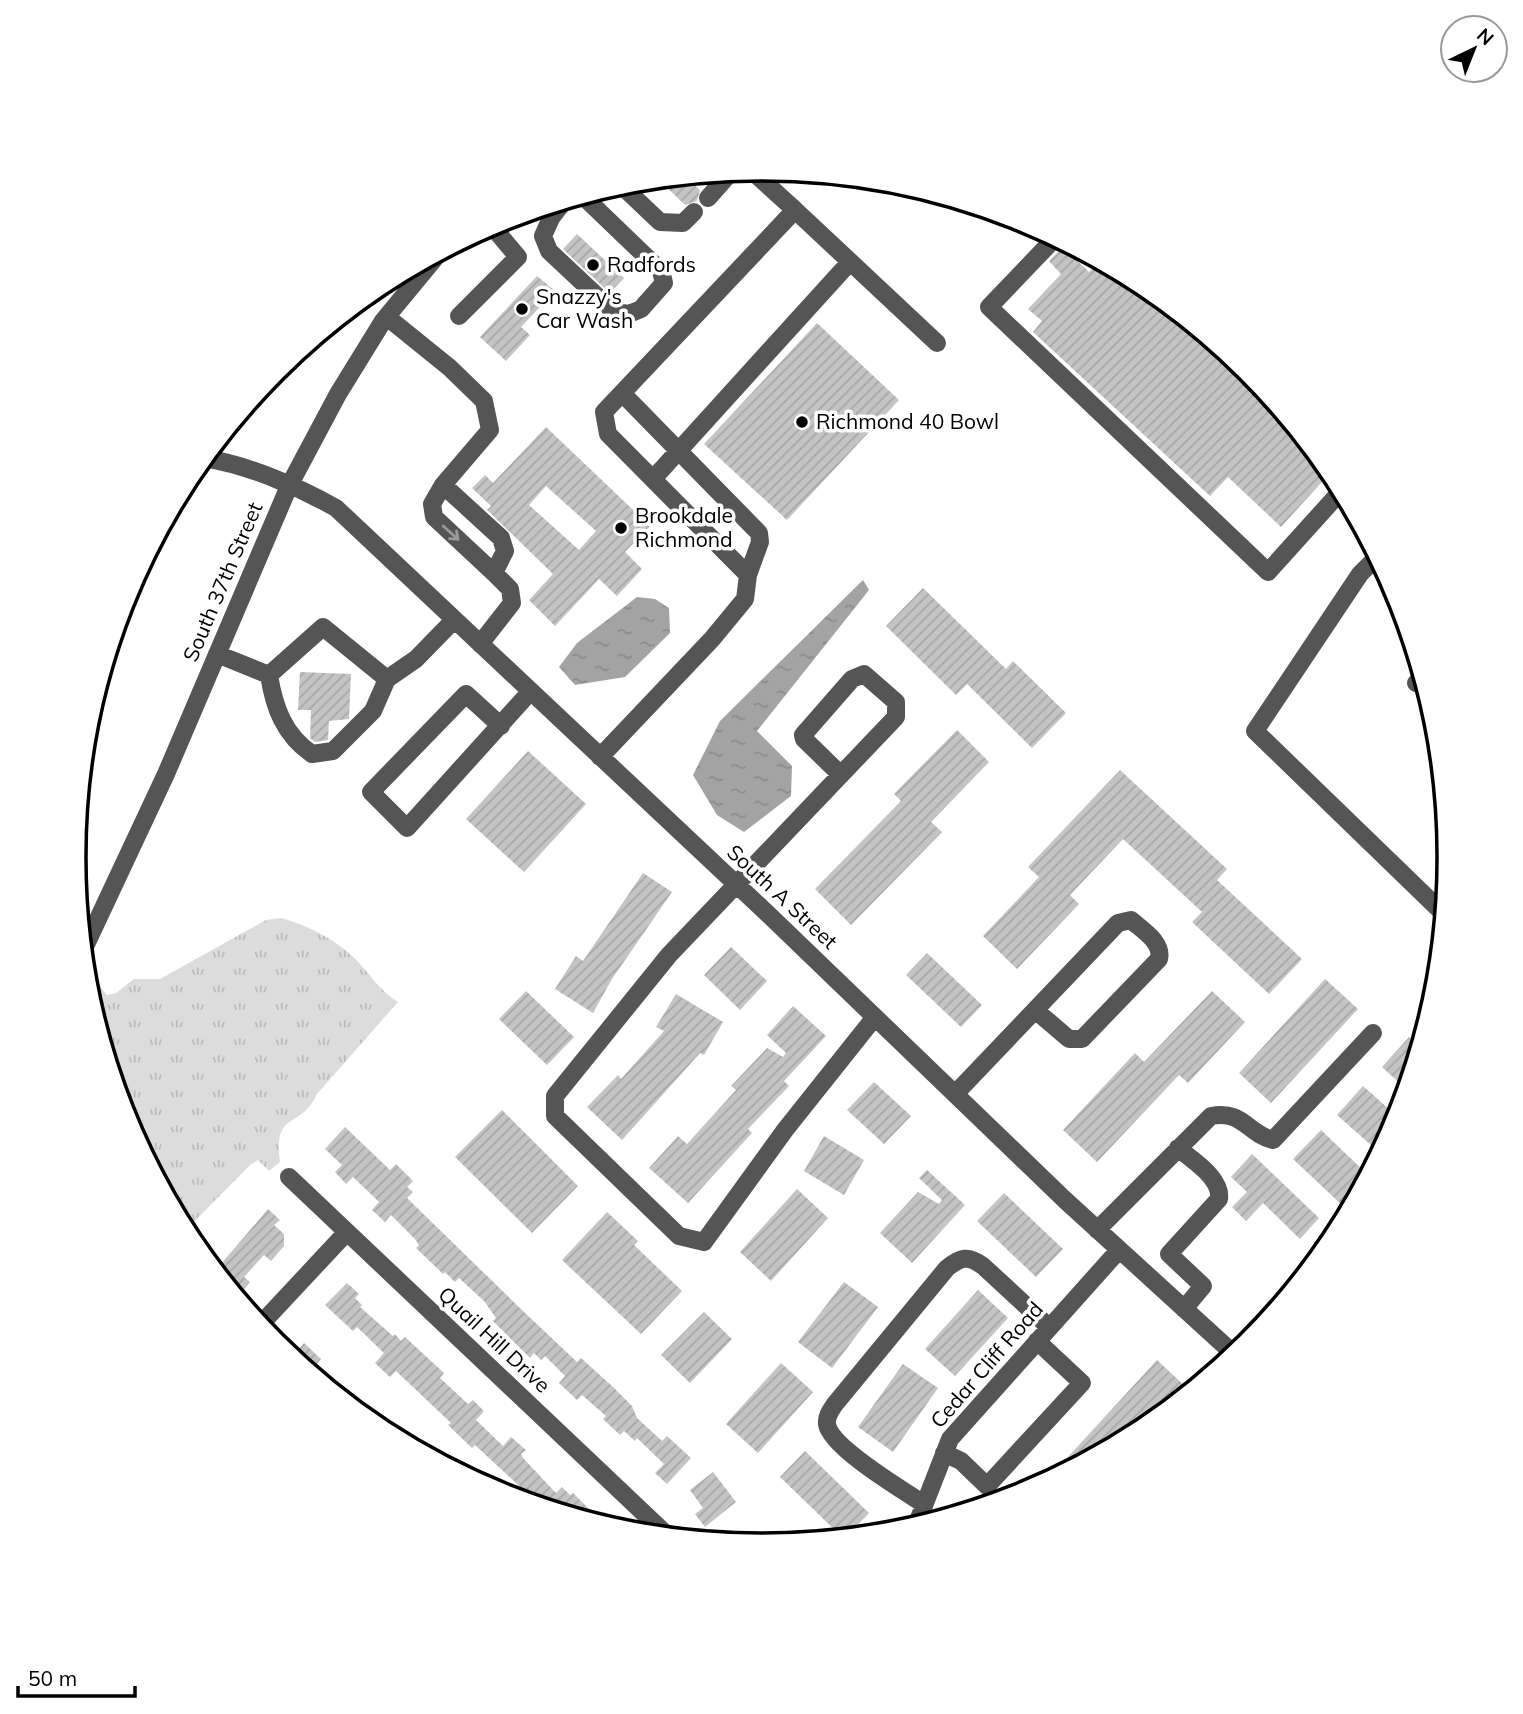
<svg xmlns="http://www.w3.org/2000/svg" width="1523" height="1714" font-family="Mulish,sans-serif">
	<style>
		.grass { fill: url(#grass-tufts) }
		.water { fill: url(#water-ripples) }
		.building { fill: url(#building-hatch); fill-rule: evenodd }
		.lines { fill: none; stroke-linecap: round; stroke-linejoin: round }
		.minor { stroke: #555; stroke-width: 18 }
		.oneway { stroke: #999 }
		.poi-dot { fill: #000; stroke: #fff; stroke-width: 2.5 }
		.labels { text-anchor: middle; stroke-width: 7; stroke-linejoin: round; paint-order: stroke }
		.poi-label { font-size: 21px; fill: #000; stroke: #fff; text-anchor: start }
		.street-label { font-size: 21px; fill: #000; stroke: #fff }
		.rim { fill: none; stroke: #000; stroke-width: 3.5 }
	</style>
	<defs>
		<pattern id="grass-tufts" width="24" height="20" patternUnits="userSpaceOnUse" patternTransform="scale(1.75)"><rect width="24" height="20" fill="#dcdcdc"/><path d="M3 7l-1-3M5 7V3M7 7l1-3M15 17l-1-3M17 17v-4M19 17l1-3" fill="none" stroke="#bbb"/></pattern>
		<pattern id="water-ripples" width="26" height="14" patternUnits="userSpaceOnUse" patternTransform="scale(1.75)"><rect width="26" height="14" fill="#a3a3a3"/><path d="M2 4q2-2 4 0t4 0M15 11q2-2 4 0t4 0" fill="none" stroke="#8b8b8b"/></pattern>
		<pattern id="building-hatch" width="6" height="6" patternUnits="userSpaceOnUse" patternTransform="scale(1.75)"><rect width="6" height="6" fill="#c4c4c4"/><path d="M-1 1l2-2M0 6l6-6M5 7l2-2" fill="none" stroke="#a7a7a7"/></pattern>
	</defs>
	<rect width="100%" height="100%" fill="#fff"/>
	<path class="grass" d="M281 918C309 926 340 941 360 964 373 978 381 992 398 1002L317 1094C300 1131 273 1109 280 1162L269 1171 258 1160 250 1165 185 1231 126 1120 87 991 85 972 86 969 107 995 116 993 134 979H160L266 920Z"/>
	<path class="water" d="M863 580 869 590 757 731 792 766 791 796 744 832 717 815 693 775 720 721Z
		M637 597 655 599 669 608 670 633 625 677 575 685 559 667 577 643Z"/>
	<path class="building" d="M702 175 693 184 700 190 697 201 685 205 658 179Z
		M577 234 624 278 610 293 563 249Z
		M1063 247 1089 272 1099 261 1144 285 1248 371 1331 472 1281 527 1228 477 1210 496 1033 332 1042 321 1028 309 1061 274 1049 261Z
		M537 276 555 291 521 327 530 335 506 361 480 337Z
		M817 323 899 400 787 520 704 444Z
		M546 427 650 526 625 552 642 569 617 596 599 579 555 626 529 600 553 574 487 510 491 506 472 488 485 475 493 483ZM546 486 596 531 579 550 529 505Z
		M923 588 1006 669 1013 661 1066 713 1032 748 967 684 956 695 886 626Z
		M300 672 351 674 349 719 329 721 328 740 315 742 310 738 311 710H298Z
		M957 730 989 762 931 822 942 832 851 925 815 889 901 801 894 794Z
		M528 751 586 804 524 872 466 819Z
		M1120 770 1227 869 1217 880 1302 959 1269 994 1192 922 1202 912 1123 839 1070 895 1079 904 1017 969 983 936 1039 877 1028 867Z
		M643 873 672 892 612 979 593 1013 555 989 576 956 583 961Z
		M731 947 767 981 740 1010 704 975Z
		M927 953 982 1005 961 1027 906 975Z
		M1325 979 1358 1009 1271 1103 1239 1073Z
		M526 991 574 1037 547 1065 499 1019Z
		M1212 991 1245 1022 1188 1083 1179 1075 1097 1162 1063 1130 1135 1053 1144 1062Z
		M676 994 723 1022 704 1055 700 1053 622 1140 587 1107 618 1075 621 1079 664 1031 656 1027Z
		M793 1006 826 1036 784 1081 789 1086 748 1129 752 1133 688 1203 649 1168 678 1136 687 1144 736 1090 731 1086 767 1048 783 1057 786 1053 767 1035Z
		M1409 1037 1420 1046 1406 1089 1382 1067Z
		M874 1082 911 1116 884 1144 847 1110Z
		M1363 1086 1398 1117 1380 1153 1337 1115Z
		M502 1110 578 1186 532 1233 455 1157Z
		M345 1127 390 1170 396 1164 413 1181 407 1187 413 1192 407 1198 524 1312 577 1362 581 1358 612 1386 632 1406 637 1418 662 1441 667 1436 691 1458 667 1484 655 1473 664 1464 637 1438 635 1441 624 1431 620 1435 603 1419 606 1416 582 1395 577 1400 559 1383 565 1376 545 1356 541 1360 534 1353 530 1358 493 1321 496 1318 484 1301 459 1278 455 1282 445 1272 443 1274 416 1248 419 1245 415 1239 391 1215 385 1222 372 1210 379 1202 353 1177 346 1184 335 1172 342 1165 325 1149Z
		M1321 1130 1368 1175 1343 1206 1293 1159Z
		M824 1136 864 1160 844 1195 804 1171Z
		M1252 1154 1319 1218 1300 1239 1263 1203 1246 1221 1232 1207 1247 1192 1231 1177Z
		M927 1170 965 1205 912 1263 880 1233 918 1192 939 1204 942 1200 919 1178Z
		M797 1189 828 1218 771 1281 740 1252Z
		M1004 1193 1063 1249 1036 1277 977 1221Z
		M268 1209 280 1220 274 1225 284 1234V1246L271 1261 264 1255 244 1277 250 1282 237 1297 215 1271Z
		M607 1212 638 1241 634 1245 682 1291 641 1334 562 1260Z
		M844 1282 878 1307 832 1368 798 1342Z
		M347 1283 359 1294 355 1298 362 1305 360 1307 393 1336 395 1334 401 1341 405 1337 444 1373 440 1378 468 1404 473 1400 484 1411 476 1420 503 1446 511 1437 526 1450 521 1454 523 1458 556 1493 562 1487 570 1495 573 1493 605 1525 526 1501 530 1496 475 1445 472 1448 448 1425 451 1423 396 1371 390 1377 375 1363 384 1353 357 1327 353 1331 325 1305Z
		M978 1290 1008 1318 955 1376 925 1349Z
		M704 1312 732 1339 690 1383 661 1355Z
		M304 1343 321 1359 310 1372 292 1357Z
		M1157 1360 1188 1389 1143 1429 1045 1482Z
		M781 1363 813 1392 758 1453 726 1424Z
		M903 1364 938 1388 893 1452 858 1427Z
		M805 1451 869 1513 846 1537H842L780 1477Z
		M713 1472 736 1502 705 1527 695 1514 703 1508 690 1490Z"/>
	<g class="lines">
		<path class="minor" d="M620 184 660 222 683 223 694 212
			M708 198 731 172
			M564 201 551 218 543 236 549 251 614 312 629 314 641 309 664 283 661 271 583 196
			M795 210 937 343
			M1055 238 989 307 1268 572 1342 490
			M459 316 518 257 491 225
			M387 317 450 368 484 401 490 430 443 485 501 538 505 551 494 573 510 589 512 603 480 644
			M622 393 759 533 760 542 748 575
			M204 458C248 465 297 486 336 508L769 915 1065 1200 1235 1355
			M653 479 850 262
			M443 485 432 504 434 517 494 573
			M1377 557 1360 574 1255 731 1444 914
			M217 654 269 675 323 627 387 679 416 659 454 620
			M269 675C274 707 284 735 312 754L333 751 373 711 387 679
			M1416 683 1422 676
			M501 726 466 694 371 792 407 828 530 692
			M600 757 712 639 745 599 748 575 608 434 604 412 795 210 751 170
			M841 775 804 739 803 735 852 679 864 674 896 702V717L669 955 555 1096V1116L679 1236 704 1242 785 1130 875 1017
			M83 951 166 774 289 486 338 394 383 321 440 252
			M955 1094 1118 923 1131 920C1142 930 1163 942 1159 959L1082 1039H1069L1035 1010
			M1178 1148C1193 1161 1222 1178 1219 1199L1169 1254 1203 1286 1184 1309
			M289 1177 668 1536
			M1097 1230 1211 1116C1244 1110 1246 1133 1273 1140L1373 1033
			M260 1325 346 1233
			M944 1453 961 1461 987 1486 1082 1383 1037 1341
			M924 1504C904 1491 830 1447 827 1424 826 1416 831 1410 835 1404L947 1268C961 1257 968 1255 983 1266L1049 1327
			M916 1526 950 1439 1119 1250"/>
	</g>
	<defs><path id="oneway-shaft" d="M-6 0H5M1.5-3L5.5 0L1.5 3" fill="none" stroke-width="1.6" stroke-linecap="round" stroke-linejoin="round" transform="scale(1.75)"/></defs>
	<use class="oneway" href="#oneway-shaft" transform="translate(451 533) rotate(42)"/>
	<g class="poi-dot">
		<circle cx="593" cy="265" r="7"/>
		<circle cx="522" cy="309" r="7"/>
		<circle cx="802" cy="422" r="7"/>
		<circle cx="621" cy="528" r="7"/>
	</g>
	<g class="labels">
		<g class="poi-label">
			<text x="607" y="272">Radfords</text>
			<text x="536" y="304">Snazzy's<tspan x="536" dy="24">Car Wash</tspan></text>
			<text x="816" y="429">Richmond 40 Bowl</text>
			<text x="635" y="523">Brookdale<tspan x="635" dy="24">Richmond</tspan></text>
		</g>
		<g class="street-label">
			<text transform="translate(223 582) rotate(-67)" y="7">South 37th Street</text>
			<text transform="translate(782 897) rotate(43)" y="7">South A Street</text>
			<text transform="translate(494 1340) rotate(43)" y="7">Quail Hill Drive</text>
			<text transform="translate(987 1365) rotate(-49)" y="7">Cedar Cliff Road</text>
		</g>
	</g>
	<path d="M0 0H1523V1714H0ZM761 181H762A675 675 0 0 1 1437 856V858A675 675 0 0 1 762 1533H761A675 675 0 0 1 86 858V856A675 675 0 0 1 761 181Z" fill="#fff" fill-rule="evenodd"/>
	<path class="rim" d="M761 181H762A675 675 0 0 1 1437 856V858A675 675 0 0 1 762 1533H761A675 675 0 0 1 86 858V856A675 675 0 0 1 761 181Z"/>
	<g transform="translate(1474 49) rotate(43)"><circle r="33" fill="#ffffff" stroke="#999999" stroke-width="2"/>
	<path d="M0-5L12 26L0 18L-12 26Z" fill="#000000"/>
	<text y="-10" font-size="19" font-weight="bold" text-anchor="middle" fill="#000000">N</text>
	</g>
	<path d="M18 1686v10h117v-10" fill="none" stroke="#000000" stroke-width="3.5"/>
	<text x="28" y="1686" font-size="21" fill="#000000" stroke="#ffffff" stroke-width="5" paint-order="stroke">50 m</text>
</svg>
